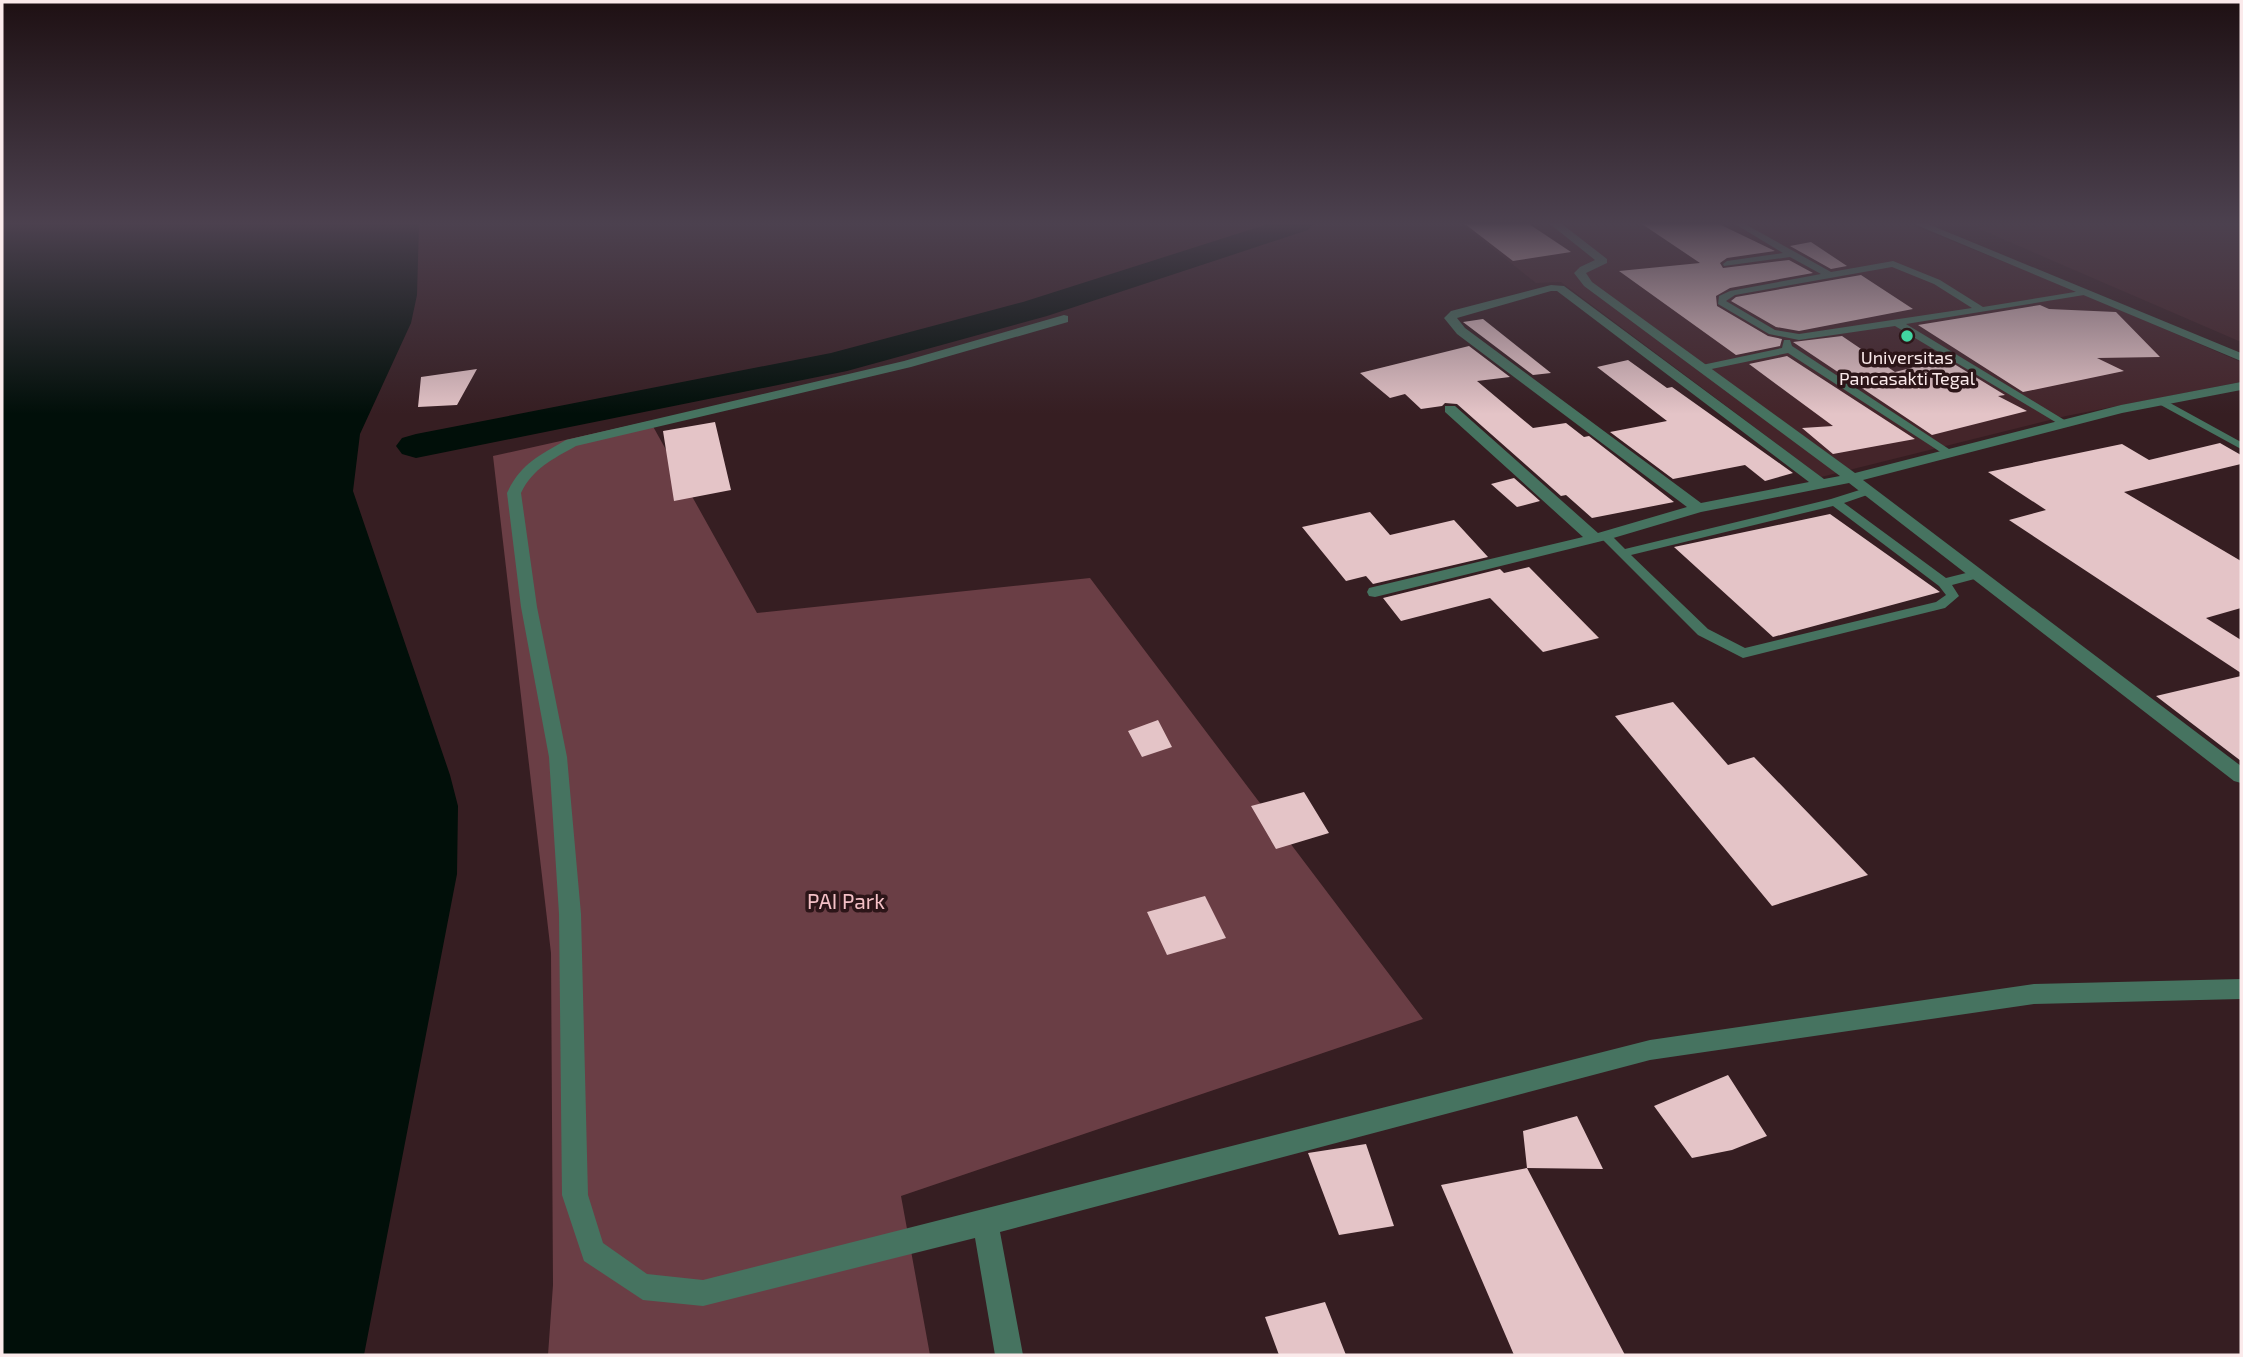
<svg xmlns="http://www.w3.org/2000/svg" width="2243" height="1357" font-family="'Exo 2',sans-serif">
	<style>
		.built { fill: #44252a }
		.green { fill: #6a3e45 }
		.water { fill: #010f09 }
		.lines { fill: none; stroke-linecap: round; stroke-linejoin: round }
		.river { fill: #010f09; fill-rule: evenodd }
		.building { fill: #e4c4c7 }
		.service { fill: #467360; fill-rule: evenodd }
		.minor { fill: #467360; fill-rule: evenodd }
		.poi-dot { fill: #41d4a1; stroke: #2c1518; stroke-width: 2.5 }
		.labels { text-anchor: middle; stroke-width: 7; stroke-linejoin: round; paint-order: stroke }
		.far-poi-label { font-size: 18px; fill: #fbeaeb; stroke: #2c1518 }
		.park-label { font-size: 21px; fill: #f4c0c6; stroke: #2c1518 }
	</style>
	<rect width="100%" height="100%" fill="#361e22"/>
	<path class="built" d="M1462 224H1909L2072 289 2241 362V382L2066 416 1821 477 1561 282 1536 283Z
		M1999 224H2241V342L1977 228Z"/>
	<path class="green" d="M650 421 757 613 1090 578 1423 1019 901 1196 930 1355H548L553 1285 551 953 493 456Z"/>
	<path class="water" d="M2 224H419L417 295 411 323 360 434 353 491 450 775 458 806 457 874 364 1355H2Z"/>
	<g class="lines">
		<path class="river" d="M1268 224H1313L1308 230 1047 316 847 371 416 458 402 454 396 446 402 438 416 434 831 353 1023 302Z"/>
	</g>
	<path class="building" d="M1465 224H1529L1571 252 1513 261Z
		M1642 224H1719L1775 251 1727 258 1720 263 1723 268 1789 260 1813 273 1730 288 1716 296 1717 306 1768 336 1782 339 1780 346 1736 355 1619 271 1700 263Z
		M1811 242 1847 266 1831 269 1790 246Z
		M1861 275 1913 309 1799 331 1776 327 1731 301 1736 297Z
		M2040 305 2049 309 2116 312 2160 357 2097 358 2124 371 2023 392 1918 325Z
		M1483 319 1551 373 1533 375 1463 322Z
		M1842 336 1895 372 1946 359 2005 395 1998 396 2027 411 1932 435 1793 342Z
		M1469 346 1510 377 1477 381 1533 428 1566 423 1584 437 1589 436 1674 502 1592 518 1566 495 1561 496 1457 404 1445 403 1442 406 1421 409 1405 394 1390 398 1360 373Z
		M1787 356 1915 439 1833 454 1802 428 1833 426 1749 364Z
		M1628 360 1667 388 1672 387 1793 473 1765 481 1745 465 1673 479 1610 432 1667 421 1597 367Z
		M477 369 457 405 418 407 421 377Z
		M715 422 731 490 674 501 663 431Z
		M2220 443 2241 455V464L2124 492 2241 561V608L2206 618 2241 640V673L2009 520 2046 510 1988 472 2122 444 2149 460Z
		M1514 478 1540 501 1517 507 1491 484Z
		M1370 512 1390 535 1454 520 1488 557 1373 584 1366 576 1346 581 1302 527Z
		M1830 514 1940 592 1773 637 1674 547Z
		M1529 567 1599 638 1543 652 1490 598 1401 621 1383 598 1500 569 1504 573Z
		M2241 676V761L2156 696Z
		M1673 702 1728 765 1754 757 1868 875 1772 906 1615 716Z
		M1158 720 1172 747 1142 757 1128 731Z
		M1304 792 1329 833 1276 849 1251 806Z
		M1205 896 1226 938 1167 955 1147 912Z
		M1728 1075 1767 1136 1732 1150 1692 1158 1654 1106Z
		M1577 1116 1603 1169 1527 1168 1523 1131Z
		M1366 1144 1394 1226 1339 1235 1308 1153Z
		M1527 1168 1625 1355H1514L1441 1185Z
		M1325 1302 1346 1355H1279L1265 1317Z"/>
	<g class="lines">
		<path class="service" d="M1735 224H1745L1831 272 1893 261 1940 280 1983 307 2087 290 2089 292 2084 295 1906 324 2071 424 2070 426H2062L1895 326 1799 340 1769 334 1718 304 1719 296 1730 291 1821 274 1790 257 1724 266 1723 264 1727 261 1783 253ZM1892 267 1934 284 1972 308 1799 334 1775 330 1726 301 1735 295Z
			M1784 340H1790L1792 346 1955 453 1953 455H1945L1788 353 1702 371 1697 368 1702 365 1782 348Z
			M2161 398 2241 442V449L2157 403V399Z
			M1869 487 1875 491 1873 493 1844 503 1946 578 1978 570 1984 574 1982 577 1952 585 1959 596 1945 608 1743 658 1698 635 1599 536 1605 532 1609 533 1625 549 1831 499ZM1833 506 1939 586 1946 595 1936 602 1745 648 1708 629 1631 555Z"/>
		<path class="minor" d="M1550 224H1562L1607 259V263L1586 273 1592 282 1855 473 2121 405 2241 382V390L2122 413 1863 480 2241 766V783L2234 781 1849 483 1701 512 1610 539 1375 597 1369 596 1367 592 1369 588 1583 537 1445 412V406H1455L1598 533 1687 507 1457 334 1444 318 1451 311 1551 285 1564 286 1824 479 1840 476 1584 286 1574 273 1580 267 1595 260ZM1551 291H1557L1809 482 1701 503 1465 328 1457 318Z
			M1914 224H1928L2241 353V361Z
			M1064 315 1068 316V322L911 367 576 446C553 459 533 468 521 493L537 607 567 757 581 914 588 1195 603 1243 647 1274 703 1280 1650 1040 2034 984 2241 979V999L2034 1004 1650 1060 1000 1232 1023 1355H995L975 1238 703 1306 643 1300 584 1261 562 1195 559 914 549 757 521 607 507 493C521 463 539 456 566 440L904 361Z"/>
	</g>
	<linearGradient id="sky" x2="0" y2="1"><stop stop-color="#1e1013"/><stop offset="0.54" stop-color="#4c414f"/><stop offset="1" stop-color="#4c414f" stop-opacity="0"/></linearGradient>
	<rect width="2243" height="414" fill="url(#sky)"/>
	<circle class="poi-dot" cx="1907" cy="336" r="7"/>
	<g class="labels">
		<g class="far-poi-label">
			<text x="1907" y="364">Universitas<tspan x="1907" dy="21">Pancasakti Tegal</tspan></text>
		</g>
		<g class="park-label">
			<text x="846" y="909">PAI Park</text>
		</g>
	</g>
	<rect width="2243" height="1357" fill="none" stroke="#fbeaeb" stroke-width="7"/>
</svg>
